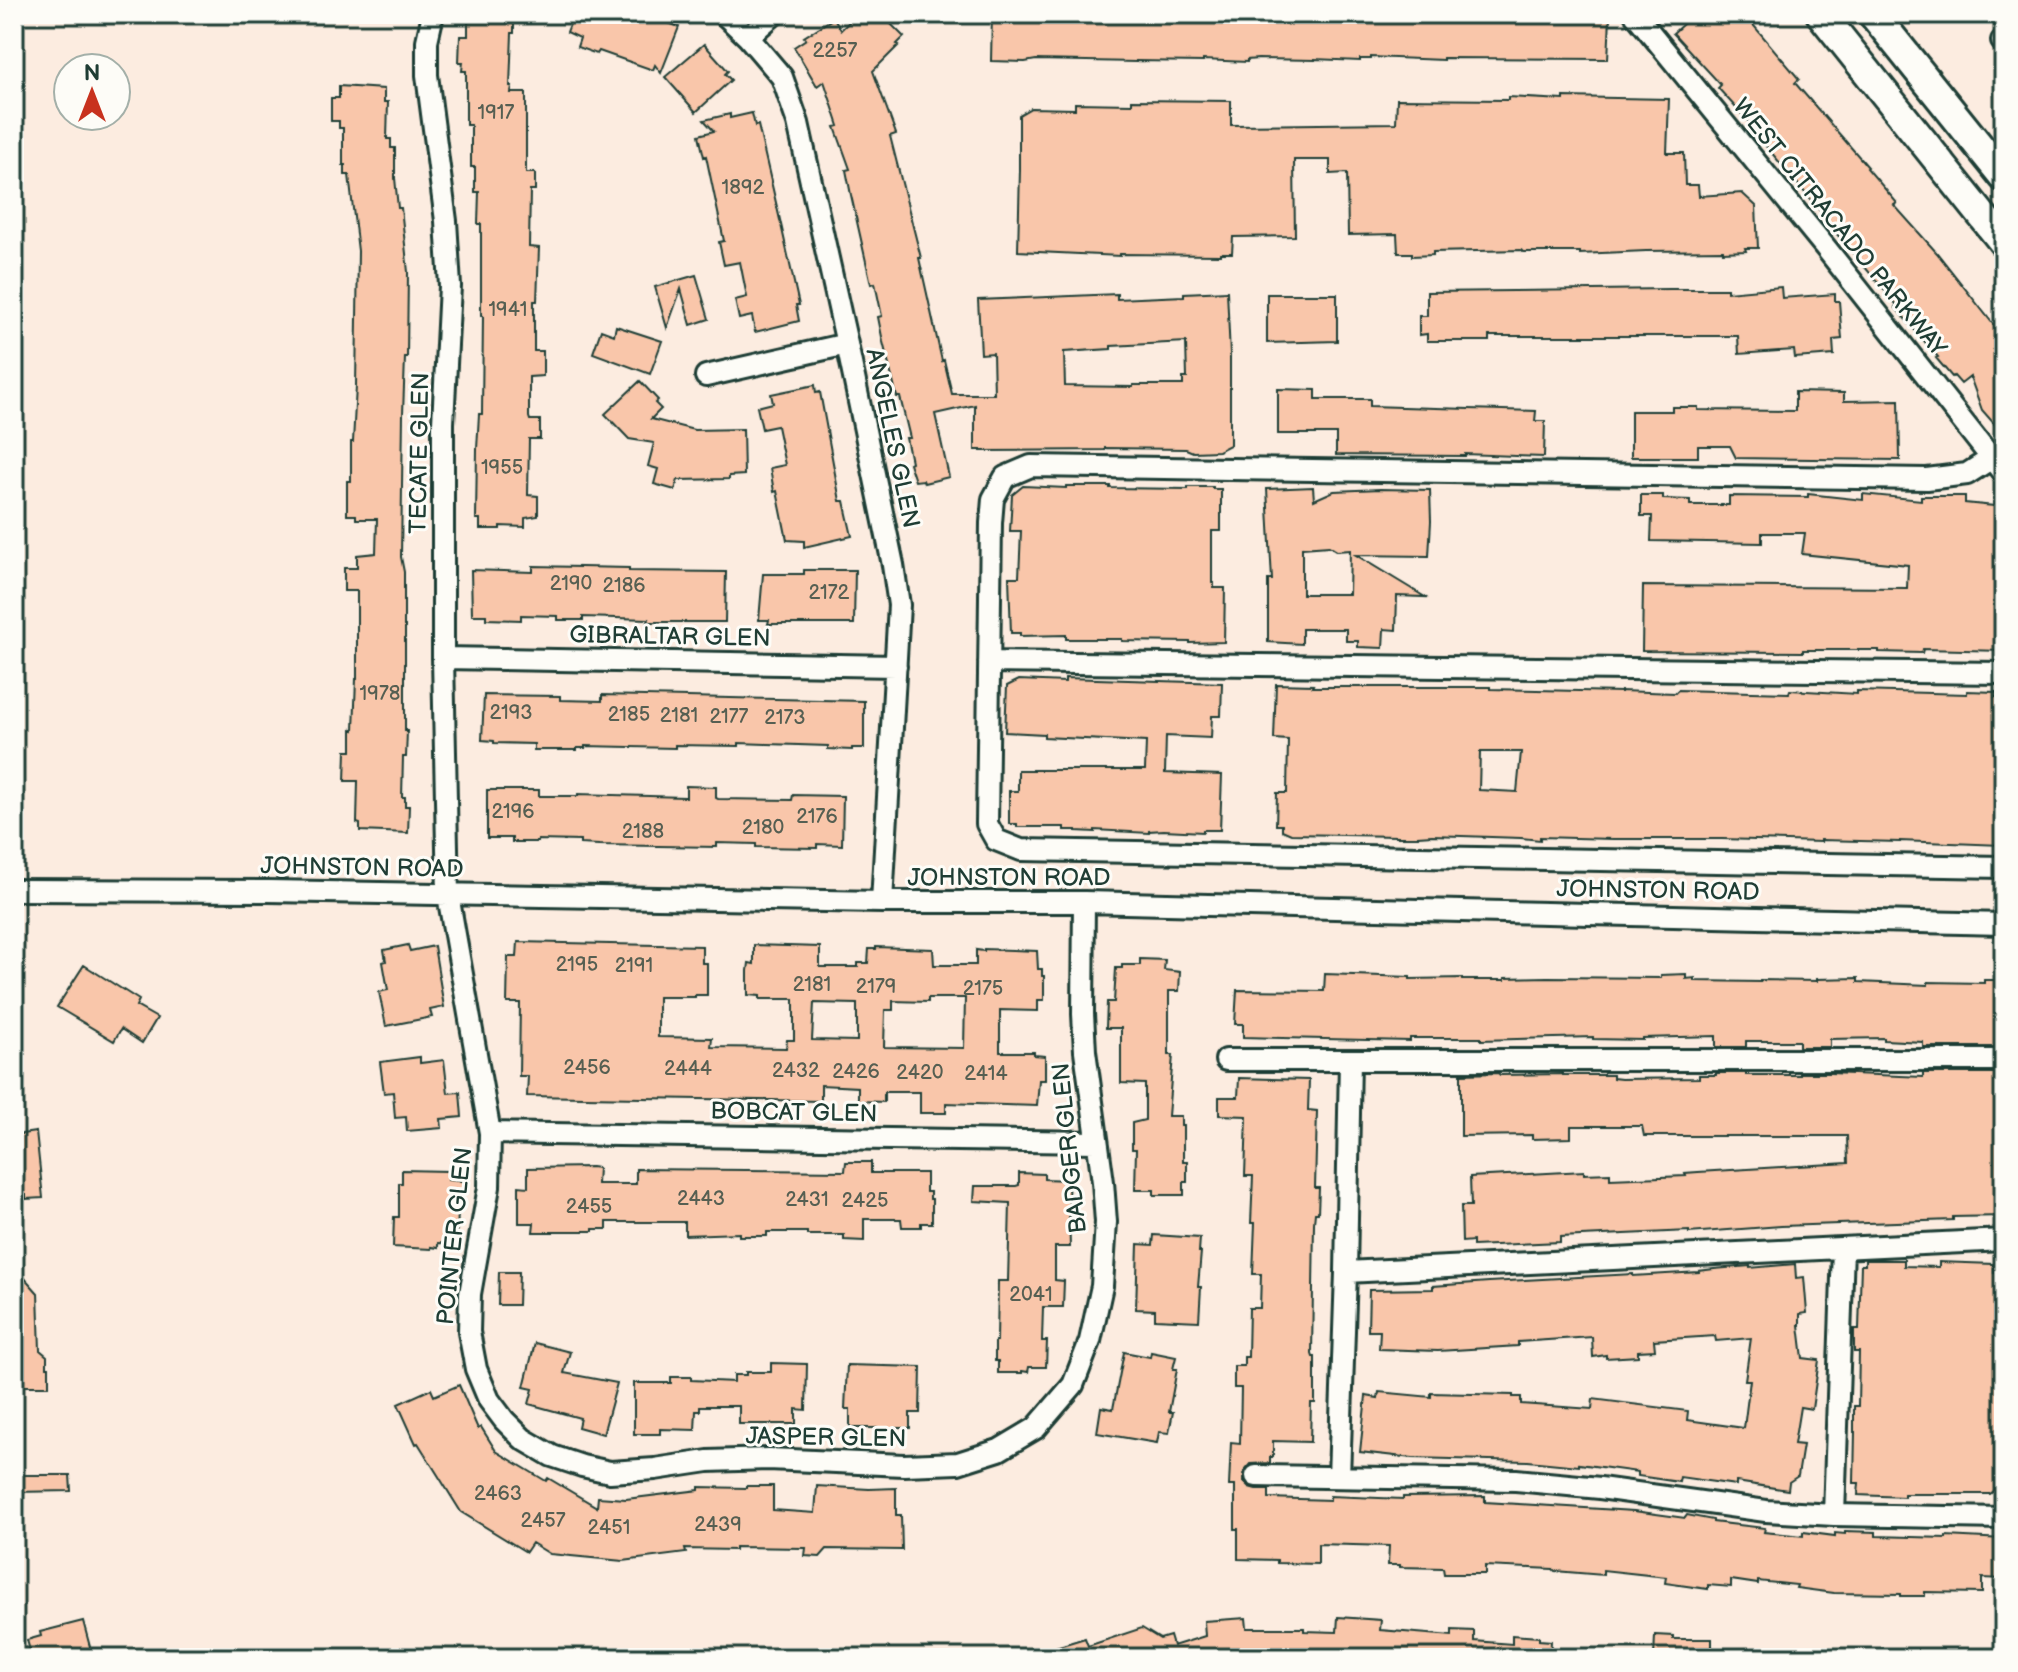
<svg xmlns="http://www.w3.org/2000/svg" width="2018" height="1672" font-family="'Balsamiq Sans',sans-serif">
	<style>
		.building { fill: #f9c6aa; stroke: #1f3d34; stroke-width: 2; fill-rule: evenodd }
		.lines { fill: none; stroke-linecap: round; stroke-linejoin: round }
		.street-casing { stroke: #1f3d34; stroke-width: 26 }
		.secondary-casing { stroke: #1f3d34; stroke-width: 34 }
		.street { stroke: #fdfcf7; stroke-width: 20 }
		.secondary { stroke: #fdfcf7; stroke-width: 28 }
		.labels { text-anchor: middle; stroke-width: 6; stroke-linejoin: round; paint-order: stroke }
		.number-label { font-size: 20px; fill: #565f52 }
		.street-label { font-size: 24px; fill: #1f3d34; stroke: #fdfcf7 }
	</style>
	<rect width="100%" height="100%" fill="#fcece0"/>
	<filter id="ink" filterUnits="userSpaceOnUse"><feTurbulence type="fractalNoise" baseFrequency=".0125" numOctaves="2"/><feDisplacementMap in="SourceGraphic" scale="16" xChannelSelector="R" yChannelSelector="G"/><feConvolveMatrix kernelMatrix="1 2 1 2 8 2 1 2 1" color-interpolation-filters="sRGB"/></filter>
	<g filter="url(#ink)">
		<path class="building" d="M468 14H514V33H512L510 86H512L511 93H526V173H535V190H530L529 247 539 248 537 301H534V351H543V376L529 377V417L530 420H540V439H529L528 495 538 496V516L525 518V527L500 526V529H480V519H476L477 449 479 414H482L483 316H481V224H478L479 192H475V167H471V125H466V71H462L463 62H459L460 36H468Z
			M574 14H657L655 18 679 27 661 73 655 65 653 70 599 51 597 54 577 47 580 38 567 32Z
			M857 14H881L904 37 897 44 899 45 873 71 896 134 890 136 921 258H919L942 361 944 360 952 394H994L993 353 981 354 978 300 1117 294V299L1184 296V293L1227 291 1230 355V445L1218 451 1193 452 1186 449 1105 448V450L981 451V450H975V405L935 414 949 477 924 483 923 480 915 481 909 463 911 462 906 438H910L900 397H897L883 342 878 317 882 316 875 283 871 284 851 195 846 170 850 169 835 127 839 126 824 81 817 86 794 47 806 39 804 37 834 18 841 30ZM1186 342 1187 378H1183V385H1133V387L1065 386 1064 352 1111 349V346Z
			M992 14H1598V16L1610 17 1608 59 1443 58V60L1371 57V59H1360V61L1315 59V60L1258 59 1247 60V62L1203 60V62L1136 61V62L1036 60 1025 62 991 61Z
			M1694 14H1744L1799 79 1795 83 1868 167 1867 168 1897 203 1894 205 1937 253 2004 338V435L1982 410 1970 377 1961 384 1954 376 1952 377 1936 358 1938 357 1895 307 1897 305 1825 220 1827 219 1755 133 1757 131 1718 88 1721 85 1673 33Z
			M704 44 728 71 725 74 731 80 696 112 665 77Z
			M339 86 384 89V102H388L387 139H391V148H395V178L398 208H401L408 272 407 357H405L403 414 401 557 404 572V626H405V731H407L406 757H403L402 797H405V806H409L408 833 360 831V824L357 823 358 781H345L346 751H352V729L354 730 356 679H357V591H344V568H357V555L376 553 377 519H356V515H347V481H351V442H353L356 386 358 251 349 175H345V165H343V128H339V121H331V98H339Z
			M1508 97 1564 100V97L1669 99 1667 153H1684L1685 185H1698L1699 196 1742 193 1756 206 1758 248H1745L1746 251 1723 252V250L1646 251 1580 254V252H1523L1521 250 1433 252V255L1412 256V253H1398L1397 234 1348 235 1347 173 1330 174V160H1294L1295 236 1233 237 1232 253H1220V255L1120 254V256L1018 251 1020 169H1019V115L1031 108 1075 109V103L1132 104V100L1231 101V125L1396 123 1397 99 1508 100Z
			M752 113 755 126 758 125 780 220 799 305H796L799 321 755 332 752 316 739 319 735 300 747 297 740 262 724 265 719 242 724 241 706 156 704 157 699 135 714 131 704 120 730 114V118Z
			M696 275 709 319 691 325 681 289 667 328 655 287Z
			M1781 287 1782 298 1835 294V301H1839L1842 339 1833 340 1834 355 1795 358 1794 350 1739 354 1738 336H1489V341H1427V334L1419 335V316H1427V292L1670 289H1727V292Z
			M1267 294H1337V341L1267 343Z
			M616 326 662 341 650 374 593 353 601 330 614 335Z
			M640 381 658 400 655 403 661 409 651 419 694 430 743 429 744 475 729 476V479L678 480 675 490 654 484 658 469 648 466 654 443 629 439 605 414Z
			M815 385 816 393 820 392 840 501H844L852 536 804 547V541L787 540 777 491 774 492 770 468 785 465 777 426 762 429 757 407 773 403 771 394Z
			M1278 389 1316 390V399H1370V406L1536 411 1535 421H1545L1544 457 1465 454V456L1336 455V434H1278Z
			M1795 392 1844 393V401L1899 400 1900 460 1736 458 1730 446H1698V457H1631V411H1672V407H1698V410L1795 411Z
			M1023 486 1066 488V486H1110V488L1188 489V487H1213V489H1221V531H1212V583H1214V588H1225L1224 642 1190 643V642L1122 641V639H1066V635L1020 636V633H1011L1009 577H1019L1021 531H1010L1012 495Z
			M1313 487 1314 500 1334 491 1380 489 1430 490 1431 521 1429 556 1356 555 1425 597 1397 596 1396 630 1384 629 1383 648 1358 647V641H1346V629H1302V644L1268 642V580H1272L1267 489ZM1329 546 1337 551 1350 550 1349 594H1302V548Z
			M1808 494 1863 500V494L1921 500V496H1965V503L2004 507V651L1923 649 1922 653 1879 652V650H1803V652L1642 651 1643 586 1907 588 1908 565 1802 554 1805 533H1762V543L1651 541 1652 516H1641V495H1663V499L1690 500V505H1729V496L1808 497Z
			M533 566 629 568V571L726 572 725 622H648L649 619 583 617V620H558V616L521 615V620L486 619V615H472L471 570 533 572Z
			M804 570H855L854 624H768L769 620H759L763 574H804Z
			M1065 678 1222 683 1221 716H1212L1211 738 1166 736 1165 773 1222 775 1220 830H1203V832L1164 830 1149 831V833L1095 830V832L1076 831V830H1064V827H1017V824H1009V791H1018V770H1145L1146 742 1044 737V734L1005 732 1007 686 1019 680 1065 682Z
			M1276 684 1313 685 1312 687H1490V689L1621 692V691L1675 693 1678 690 1789 693 1790 690 1857 694V691L1967 694V691L1996 692 1995 697H2004V839H2002V845L1900 841V842L1821 840V842L1722 839H1613L1540 837V840L1521 838 1432 835 1418 836V837H1398V836L1291 834 1282 830V825H1276L1277 793H1287L1288 740 1274 739ZM1480 752H1521L1517 792 1479 790Z
			M484 695 560 696V700L602 701V695L864 701V748H852V750L828 749V746L739 743V746L675 745V748L585 746V748H577V750H534V744L494 743V741L482 740Z
			M686 786 716 787V798L718 799 792 800 793 795 843 796 842 845 817 844V848L756 847V844L717 843V847L599 845 580 844V841L538 840V842H512V838H487V790H539V796H578V794L685 797H686Z
			M518 942 702 946V963H707V995H695V997H658V1037L712 1038 711 1047 786 1048 787 1040H794V999H760V996L748 995V971L749 963 754 964V945L820 947V967H858V963H868L869 949H876V947L933 949 934 965H976V950L984 951V949L1037 951 1038 969H1042V976H1044V1000H1038V1011L1000 1010V1052H1034V1055L1045 1056V1080H1039L1037 1106 946 1103V1113H920V1092H884V1102L858 1101V1087L821 1085V1101L527 1096 528 1076H519L520 1003H507L508 957H517ZM928 998H965L964 1048 884 1047 885 1010H893V1001L928 1002ZM814 1003 857 1004V1041L812 1040Z
			M408 945 410 951 434 946 444 1007 430 1010 432 1017 386 1026 379 992 388 990 383 962 386 961 384 950Z
			M1140 959 1165 960 1164 970 1180 972 1179 991H1169V1055H1173L1168 1116H1181V1126H1183V1162H1187V1182H1184V1195H1154V1190H1135L1136 1149H1132V1123L1145 1120V1084L1121 1083V1028H1106L1107 1002H1114L1116 968H1122V965H1140Z
			M84 965 139 1000 136 1006 157 1018 142 1043 121 1029 114 1041 57 1007Z
			M1325 974 1410 977V979L1462 978V980H1505V978L1547 977 1661 978V975L1686 974V979L1695 978V981L1760 982V980L1817 981V979L1858 978V982L1928 985V982L1984 983V980H2004V1047H1923V1042L1884 1040V1038L1830 1039V1047H1799V1041H1746V1047H1716V1036L1643 1038V1040L1593 1039V1037L1481 1040V1038H1410V1041L1243 1037V1024H1235L1237 990 1324 991Z
			M420 1057V1063L444 1060 448 1093 460 1092 462 1117 441 1119 442 1128 407 1131 406 1117 395 1118 393 1092 384 1093 380 1062Z
			M1498 1073 1500 1075 1563 1074V1075H1613V1078L1621 1079 1699 1078V1075H1716V1073H1746V1075H1800V1073H1830L1923 1077V1073H2004V1216L1953 1217V1220L1781 1226 1689 1233V1231L1560 1237V1242L1473 1246V1241L1462 1242 1461 1206H1471L1470 1177 1584 1171V1174L1610 1173V1179L1686 1176 1685 1173 1698 1172 1848 1163 1847 1136H1644L1642 1126H1571V1138L1532 1139V1135L1461 1136V1074Z
			M1239 1078 1309 1080 1308 1110 1317 1111 1315 1188H1319L1318 1213H1315L1314 1223 1312 1354 1313 1357H1315V1403H1311L1310 1442 1273 1441V1457H1270V1463L1250 1464 1245 1470 1244 1482 1249 1487 1256 1489H1269V1498L1330 1500V1496L1403 1499V1497L1485 1496V1502L1634 1511 1685 1518 1687 1515 1713 1520V1522L1765 1528 1764 1532 1803 1536V1532L1835 1536V1533L1845 1534V1531L1876 1532V1536L1946 1538V1536L2004 1539V1579L1982 1578V1593L1925 1592V1596H1901V1594L1834 1593 1796 1588 1797 1585 1758 1581V1584L1731 1580V1587L1708 1585V1589L1665 1583 1666 1577 1603 1570V1575L1555 1571 1553 1569 1485 1566V1574H1444L1443 1568 1400 1567V1565H1388L1389 1546 1318 1544V1564L1277 1563V1560L1238 1559V1529H1235V1486H1229L1231 1442 1240 1443 1241 1388H1234V1366H1244V1357H1248L1249 1308H1260L1261 1274H1253L1255 1223H1251L1253 1176H1245L1247 1116 1219 1115V1097H1238Z
			M36 1132 43 1198 26 1199V1195H19L18 1188H14V1135Z
			M846 1162H871V1173H926V1192H930V1199H932V1223H921V1227H902L901 1219H864V1241L844 1240V1235H807V1232H767V1236H739V1233L685 1235V1222H607V1229H593V1231H553V1232H533L534 1223H519V1186L528 1187V1168L591 1167 598 1168 597 1184H636V1169L845 1171Z
			M402 1170 448 1171V1180L463 1181V1206H458L457 1244 438 1243V1248L431 1247V1249L393 1247 394 1217H399V1183H402Z
			M1019 1173 1044 1174V1179L1068 1180 1070 1247H1055V1280L1064 1281 1063 1307H1043L1042 1341H1047L1046 1367H1029L1028 1372 1022 1371V1373H998V1361H995V1341H997L998 1281H1008L1010 1203 974 1201 975 1186H1016L1019 1185Z
			M1154 1235 1200 1238 1199 1252H1201L1198 1287H1201L1199 1321 1155 1319V1310L1136 1309 1138 1244 1153 1245Z
			M1865 1260H1904V1266L1939 1267V1262L1994 1264V1273H2004L2001 1491H1994L1990 1494H1904V1497L1858 1495 1859 1483H1854L1855 1432H1854V1406H1858L1859 1352H1854V1329H1859L1861 1265H1865Z
			M1795 1264 1796 1278 1804 1277 1807 1313 1800 1314V1325H1799L1803 1358 1819 1360 1812 1409 1800 1407 1794 1444 1803 1445 1798 1476 1789 1482 1788 1490 1736 1482V1485L1680 1477 1679 1482 1638 1476V1472L1579 1464V1466L1528 1461 1413 1458 1360 1452 1366 1396 1378 1398 1379 1392 1431 1397V1393L1513 1395V1397H1521V1404L1592 1409 1593 1399 1688 1411 1687 1420 1744 1428 1750 1380H1745L1751 1338 1716 1341 1715 1336 1654 1340 1655 1350 1638 1351V1356L1606 1358V1355L1593 1357 1592 1337 1518 1342V1346L1438 1351 1379 1349 1380 1331H1368L1369 1290 1433 1289V1286L1489 1282 1633 1274V1276L1699 1272V1271L1714 1269 1750 1266V1268Z
			M14 1266 38 1293 40 1350 47 1356V1367H49V1386H14Z
			M499 1272H519L518 1305H498Z
			M535 1343 570 1352 564 1373 617 1383 603 1434 578 1427 580 1418 529 1404 533 1389 524 1387Z
			M1124 1352 1150 1357 1151 1352 1176 1357 1173 1369H1177L1169 1412H1173L1169 1433 1159 1432 1157 1443 1097 1433 1101 1407 1113 1409Z
			M771 1363 807 1364 806 1410 796 1409V1424H739V1406H700V1411H696L695 1430 660 1429V1434H634V1383H671V1377H691V1380L734 1382V1375H746V1372H771Z
			M847 1365 921 1367 920 1413H910V1428H850V1409H845Z
			M459 1385 478 1429 481 1427 496 1451 546 1481 548 1478 597 1507 598 1497 626 1499 699 1490V1487L746 1488V1486H773V1510L815 1513 817 1486 869 1489 896 1488V1515H901L902 1550 827 1549 820 1557 805 1556 806 1548H804L735 1547V1550L685 1549 686 1553 623 1561 550 1554 532 1543 526 1552 461 1512 418 1443 416 1444 398 1404 431 1389 434 1396Z
			M14 1475H70L71 1491 14 1492Z
			M1338 1617 1381 1620 1380 1630 1452 1636V1630L1474 1631V1641L1512 1644V1635L1539 1637V1640L1551 1641 1550 1658H1036V1653L1085 1638 1088 1646 1142 1628 1160 1639 1170 1636 1173 1646 1205 1636 1204 1621 1246 1618 1247 1628H1304V1631L1337 1632Z
			M83 1621 93 1658H32L27 1640 41 1636 40 1632Z
			M1655 1635 1673 1636V1639H1712V1658H1654Z"/>
		<g class="lines">
			<defs>
				<path id="street" d="M433 14 427 41V75L446 221 450 286 443 423V658L448 895 490 1133 489 1187 470 1294 469 1332 476 1369 489 1400 504 1420 523 1439 552 1456 582 1466 610 1472 655 1469 708 1461 768 1459 904 1465 958 1463 999 1450 1036 1428 1073 1385 1090 1341 1102 1286 1106 1222 1103 1182 1085 1051 1083 1014 1084 902
					M724 14 748 37 782 77 798 123 847 344 893 565 899 605 882 902
					M1635 14 1825 247 2004 474
					M748 37 774 14
					M2002 41H2004
					M706 376 847 344
					M1992 458 1967 474 1927 479 1031 466 1005 477 993 499 991 523 987 824 996 840 1021 850 2004 867
					M443 658 896 666
					M989 662 2004 673
					M14 890 269 891 882 902H1084L2004 924
					M1226 1060H2004
					M490 1133 1097 1142
					M1346 1272 2004 1240
					M1256 1476 1516 1480 1600 1488 1766 1511 1834 1515 2004 1518
					M1339 1477 1346 1272 1350 1060
					M1834 1515 1843 1248"/>
				<path id="secondary" d="M1821 14 2004 243
					M1873 14 2004 177"/>
			</defs>
			<use href="#street" class="street-casing"/>
			<use href="#secondary" class="secondary-casing"/>
			<use href="#street" class="street"/>
			<use href="#secondary" class="secondary"/>
		</g>
	</g>
	<g class="labels">
		<g class="number-label">
			<text x="835" y="57">2257</text>
			<text x="496" y="119">1917</text>
			<text x="743" y="194">1892</text>
			<text x="508" y="316">1941</text>
			<text x="502" y="474">1955</text>
			<text x="571" y="590">2190</text>
			<text x="624" y="592">2186</text>
			<text x="829" y="599">2172</text>
			<text x="380" y="700">1978</text>
			<text x="511" y="719">2193</text>
			<text x="629" y="721">2185</text>
			<text x="679" y="722">2181</text>
			<text x="729" y="723">2177</text>
			<text x="785" y="724">2173</text>
			<text x="513" y="818">2196</text>
			<text x="817" y="823">2176</text>
			<text x="763" y="834">2180</text>
			<text x="643" y="838">2188</text>
			<text x="577" y="971">2195</text>
			<text x="634" y="972">2191</text>
			<text x="812" y="991">2181</text>
			<text x="876" y="993">2179</text>
			<text x="983" y="995">2175</text>
			<text x="587" y="1074">2456</text>
			<text x="688" y="1075">2444</text>
			<text x="796" y="1077">2432</text>
			<text x="856" y="1078">2426</text>
			<text x="920" y="1079">2420</text>
			<text x="986" y="1080">2414</text>
			<text x="701" y="1205">2443</text>
			<text x="807" y="1206">2431</text>
			<text x="865" y="1207">2425</text>
			<text x="589" y="1213">2455</text>
			<text x="1031" y="1301">2041</text>
			<text x="498" y="1500">2463</text>
			<text x="543" y="1527">2457</text>
			<text x="718" y="1531">2439</text>
			<text x="609" y="1534">2451</text>
		</g>
		<g class="street-label">
			<text transform="translate(1840 227) rotate(51)" y="8">WEST CITRACADO PARKWAY</text>
			<text transform="translate(893 438) rotate(78)" y="8">ANGELES GLEN</text>
			<text transform="translate(419 453) rotate(-89)" y="8">TECATE GLEN</text>
			<text transform="translate(670 636) rotate(1)" y="8">GIBRALTAR GLEN</text>
			<text transform="translate(362 867) rotate(1)" y="8">JOHNSTON ROAD</text>
			<text x="1009" y="885">JOHNSTON ROAD</text>
			<text transform="translate(1658 890) rotate(1)" y="8">JOHNSTON ROAD</text>
			<text transform="translate(794 1112) rotate(1)" y="8">BOBCAT GLEN</text>
			<text transform="translate(1069 1148) rotate(-96)" y="8">BADGER GLEN</text>
			<text transform="translate(454 1236) rotate(-84)" y="8">POINTER GLEN</text>
			<text transform="translate(826 1437) rotate(1)" y="8">JASPER GLEN</text>
		</g>
	</g>
	<rect width="2018" height="1672" fill="none" stroke="#fdfcf7" stroke-width="48"/>
	<rect x="24" y="24" width="1970" height="1624" fill="none" stroke="#1f3d34" stroke-width="3" filter="url(#ink)"/>
	<g transform="translate(92 92)"><circle r="38" fill="#fdfcf7" stroke="#a4b0a9" stroke-width="2"/>
	<path d="M0-6L14 30L0 20L-14 30Z" fill="#c8321e"/>
	<text y="-12" font-size="22" font-weight="bold" text-anchor="middle" fill="#1f3d34">N</text>
	</g>
</svg>
